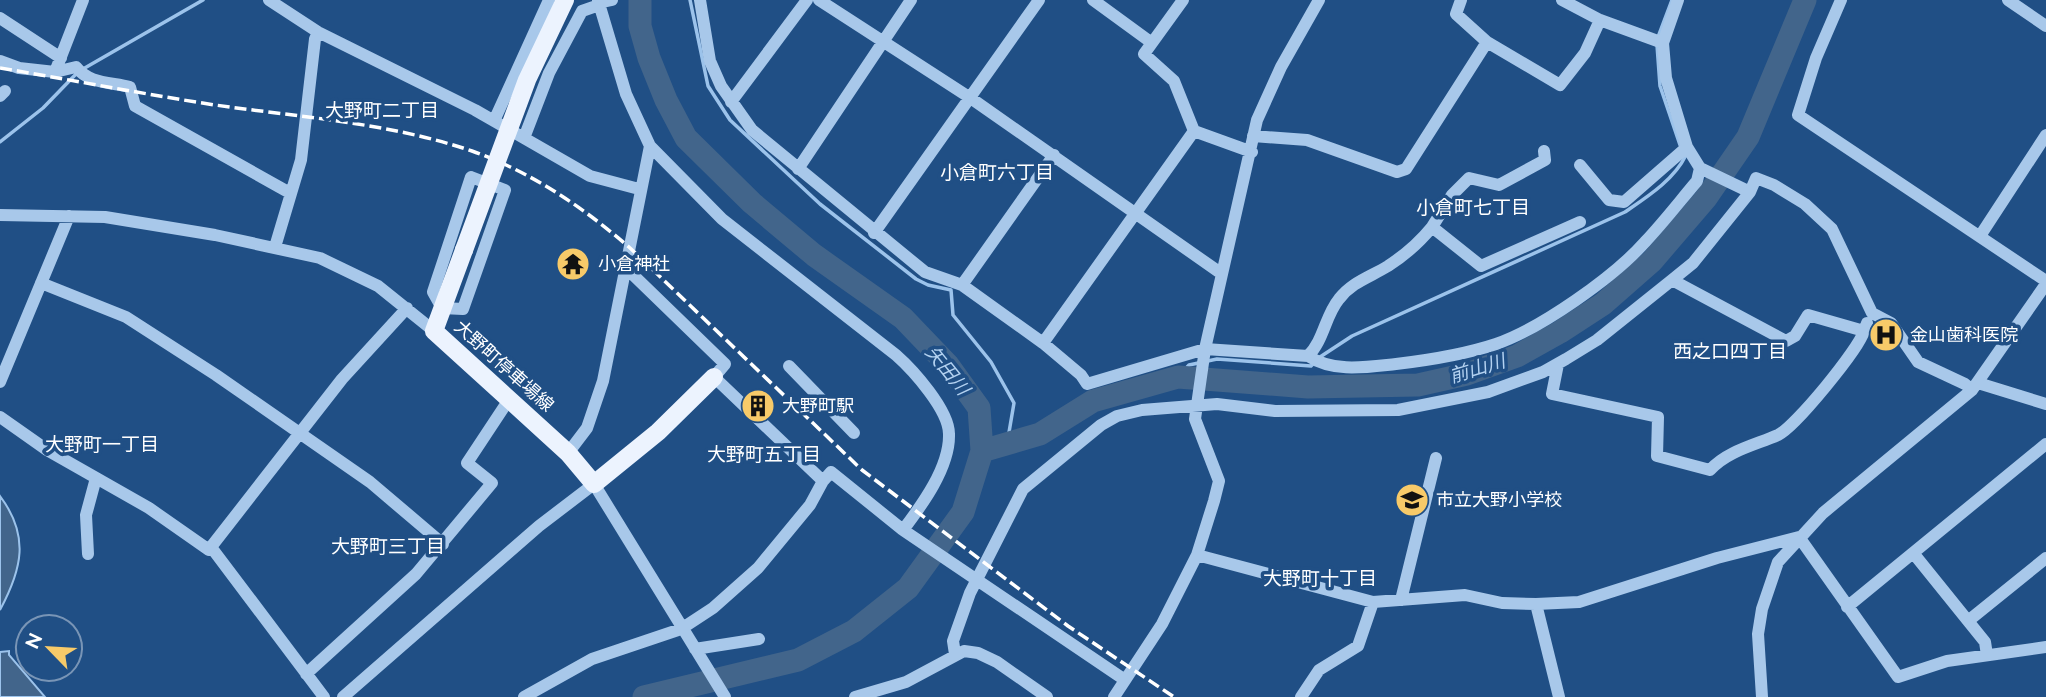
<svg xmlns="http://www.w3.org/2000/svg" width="2046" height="697" font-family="Raleway,'Noto Sans JP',sans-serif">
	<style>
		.water { fill: #42658b; stroke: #9cc3eb; stroke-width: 2 }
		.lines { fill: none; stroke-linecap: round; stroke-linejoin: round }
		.stream { stroke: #9cc3eb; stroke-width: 3.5 }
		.river { stroke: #42658b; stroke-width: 23 }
		.minor { stroke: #a8c8ea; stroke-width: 12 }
		.major { stroke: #ecf3fe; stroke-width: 18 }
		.rail { stroke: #fff; stroke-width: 3.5; stroke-dasharray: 12 5; stroke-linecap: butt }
		.major-bridge { stroke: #ecf3fe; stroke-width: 18 }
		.labels { text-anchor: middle; stroke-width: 7; stroke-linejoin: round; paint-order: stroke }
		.poi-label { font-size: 18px; fill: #fff; stroke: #204f85; text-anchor: start }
		.street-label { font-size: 18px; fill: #fff; stroke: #204f85 }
		.neighbourhood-label { font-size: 19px; fill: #fff; stroke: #204f85 }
		.water-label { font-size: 19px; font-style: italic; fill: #b4d2f1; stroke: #204f85 }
	</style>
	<rect width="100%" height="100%" fill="#204f85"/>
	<path class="water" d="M0 496C30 536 22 569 0 610Z
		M9 651V655L45 697H0V652Z"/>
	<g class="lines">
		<path class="stream" d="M690 0 708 86 730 120 820 204 916 279 928 285 951 290 953 315 991 362 1014 403 1007 444
			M1658 37 1672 0
			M1657 45 1660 86 1680 145
			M83 69 203 0
			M0 142 43 108 77 73
			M1320 357 1352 336 1625 212C1647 197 1674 180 1686 155
			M1178 377 1189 365 1217 359 1311 366 1314 363"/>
		<path class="river" d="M640 0V26L649 58 666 100 686 138 752 203 814 255 903 318 948 365 979 408 982 451 963 512 908 588 854 631 798 660 644 697
			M982 451 1040 434 1093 401 1178 377 1308 387 1418 385 1467 374 1517 356 1560 332 1603 304 1652 261 1706 198 1748 137 1805 0"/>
		<path class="minor" d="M269 0 318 32 475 110 590 176 639 189
			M700 0 710 61 721 86 752 130 925 272 962 285 1043 343 1081 375 1087 384 1205 349 1308 356C1324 340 1325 316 1339 299 1352 282 1370 277 1388 266 1405 255 1419 243 1432 227
			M819 0 972 99 1222 274
			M1093 0 1152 43
			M1461 0 1456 14 1487 42 1560 85 1585 53 1600 20
			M1562 0 1600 20 1663 43
			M1678 0 1663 43 1666 78 1687 147 1700 168 1750 192 1756 178 1774 185 1805 204 1832 229 1872 313 1891 323 1918 362 1965 384 1972 390
			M1841 0 1816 58 1798 115 2046 281
			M2008 0 2046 26
			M598 3 612 0
			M0 18 61 58
			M0 61 19 68 55 72 83 0
			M55 72 76 67C89 84 111 82 130 87L135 106 290 193
			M0 96 5 91
			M731 102 807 0
			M494 121 549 0
			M1194 131 1252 152
			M1253 136 1307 140 1397 172 1406 169 1487 42
			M524 138 549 73 582 11 599 5
			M650 146 722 219 896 355C913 370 949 410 949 434 950 467 922 505 903 530L831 472 823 481
			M1544 151 1545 160 1499 185 1469 178 1452 195 1432 227 1481 266 1580 222
			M1580 165 1609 200 1624 202 1687 147
			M798 169 911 0
			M471 177 505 190 463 309 442 308 433 292Z
			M1750 192 1693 263 1672 280 1786 341 1795 336 1808 315 1864 331 1867 323
			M0 215 105 217 215 235 320 258 378 286 434 331
			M874 233 1039 0
			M1980 236 2046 135
			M275 247 301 160 315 39 318 32
			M41 283 126 317 216 375 370 482 443 544
			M962 285 1054 155
			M1043 343 1194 131 1174 81 1144 54 1183 0
			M1308 356C1334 373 1367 367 1396 364 1430 360 1463 355 1496 344 1540 329 1614 277 1645 242 1663 223 1680 201 1697 181L1700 168
			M1558 364 1552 394 1658 417 1657 456 1710 470C1727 451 1755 445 1778 435 1795 427 1859 349 1864 331
			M789 366 854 433
			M0 382 69 216
			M1978 383 2046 404
			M0 417 47 450 149 508 209 550 211 547 324 697
			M568 453 587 428 603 381 650 146 626 94 598 0
			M903 530 1125 680
			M1799 537 1898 677 1947 661 2046 647
			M211 547 342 379 407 308
			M88 554 86 515 96 478
			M1914 554 1985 642 1987 655
			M1197 555 1373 602 1465 595 1502 603 1536 604 1579 602 1717 558 1799 537
			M1401 600 1436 458
			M1536 604 1559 697
			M1847 607 2046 444
			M1968 621 2046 558
			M695 649 759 639
			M955 654 953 641 970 593 1023 489 1101 425 1117 416 1142 410 1217 404 1275 411 1398 410 1488 392 1543 372 1566 359 1597 340 1672 280
			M306 674 416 574 492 483 467 463 510 398
			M343 697 539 526 594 484 725 697
			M524 697 592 659 681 629 713 608 758 568 810 505 823 481 714 377 725 364 627 269
			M855 697 906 682 964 651 978 653 997 662 1047 697
			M1114 697 1162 624 1197 555 1214 501 1219 481 1195 419 1205 349 1257 120 1281 67 1319 0
			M1301 697 1319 670 1358 646 1373 602
			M1762 697 1758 634 1762 609 1778 562 1823 513 1972 390 2046 284"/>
		<path class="major" d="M464 250 434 331 568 453 594 484 658 432 714 377"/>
		<path class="rail" d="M0 68C72 80 143 94 215 105 300 117 390 123 472 151 531 172 583 207 630 248L862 470 1068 626 1174 697"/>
		<path class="major-bridge" d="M464 250 527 80 565 0"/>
	</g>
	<defs>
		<symbol id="temple-disc" viewBox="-11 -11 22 22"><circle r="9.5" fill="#f7ca69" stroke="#204f85"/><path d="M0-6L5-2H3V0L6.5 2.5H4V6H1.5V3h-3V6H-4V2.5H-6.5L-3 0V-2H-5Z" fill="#111"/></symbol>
		<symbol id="hospital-disc" viewBox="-11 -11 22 22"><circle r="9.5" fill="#f7ca69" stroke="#204f85"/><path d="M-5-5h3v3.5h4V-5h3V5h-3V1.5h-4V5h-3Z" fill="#111"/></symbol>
		<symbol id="building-disc" viewBox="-11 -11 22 22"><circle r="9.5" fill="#f7ca69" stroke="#204f85"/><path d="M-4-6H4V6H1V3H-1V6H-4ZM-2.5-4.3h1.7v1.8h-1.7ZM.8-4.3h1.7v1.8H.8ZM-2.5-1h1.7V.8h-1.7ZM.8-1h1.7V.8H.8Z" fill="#111"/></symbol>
		<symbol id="school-disc" viewBox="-11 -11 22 22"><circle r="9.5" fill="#f7ca69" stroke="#204f85"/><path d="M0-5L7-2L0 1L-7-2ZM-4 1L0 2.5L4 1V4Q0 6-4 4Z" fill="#111"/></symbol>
	</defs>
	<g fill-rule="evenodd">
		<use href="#temple-disc" x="554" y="245" width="38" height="38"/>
		<use href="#hospital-disc" x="1867" y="316" width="38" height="38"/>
		<use href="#building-disc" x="739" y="387" width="38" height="38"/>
		<use href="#school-disc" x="1393" y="481" width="38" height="38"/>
	</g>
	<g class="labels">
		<g class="poi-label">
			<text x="598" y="270">小倉神社</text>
			<text x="1910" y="341">金山歯科医院</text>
			<text x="782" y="412">大野町駅</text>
			<text x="1436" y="506">市立大野小学校</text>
		</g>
		<g class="street-label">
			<text transform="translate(504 366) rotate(42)" y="6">大野町停車場線</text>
		</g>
		<g class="neighbourhood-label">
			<text x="382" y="117">大野町二丁目</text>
			<text x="997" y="179">小倉町六丁目</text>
			<text x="1473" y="214">小倉町七丁目</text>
			<text x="1730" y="358">西之口四丁目</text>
			<text x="102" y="451">大野町一丁目</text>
			<text x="764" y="461">大野町五丁目</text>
			<text x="388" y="553">大野町三丁目</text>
			<text x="1320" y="585">大野町十丁目</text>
		</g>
		<g class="water-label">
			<text transform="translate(1477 368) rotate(-17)" y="7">前山川</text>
			<text transform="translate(948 370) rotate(51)" y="7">矢田川</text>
		</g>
	</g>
	<g transform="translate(49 648) rotate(295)"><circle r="33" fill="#204f85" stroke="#7995b6" stroke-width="2"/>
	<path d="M0-5L12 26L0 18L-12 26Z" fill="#f7ca69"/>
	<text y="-10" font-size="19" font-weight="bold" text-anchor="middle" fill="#ffffff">N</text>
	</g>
</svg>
